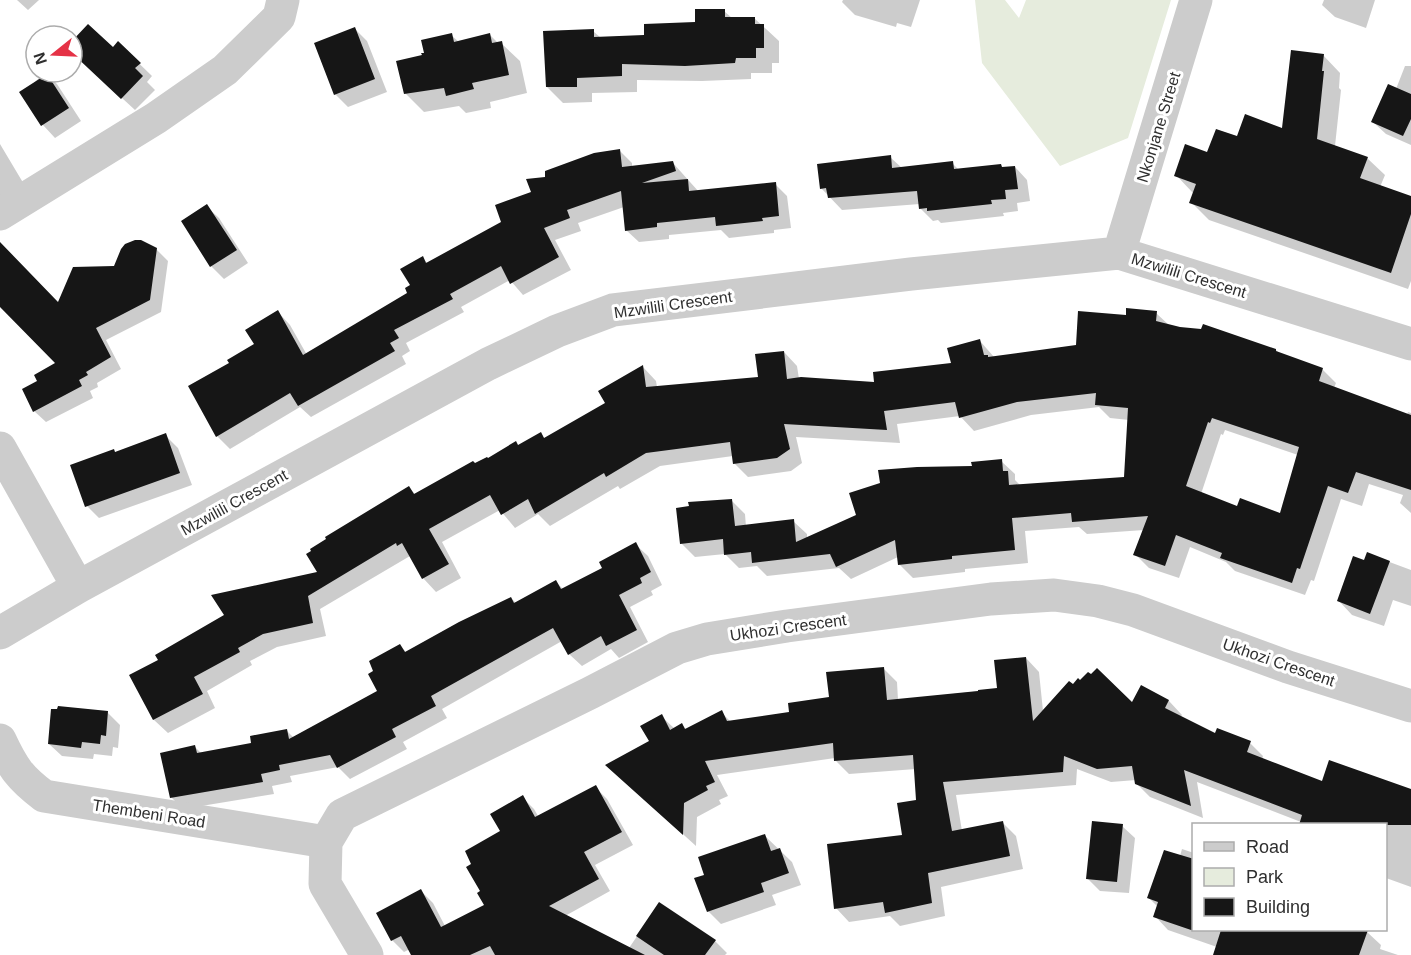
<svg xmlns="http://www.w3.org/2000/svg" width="1411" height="955" font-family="Arial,sans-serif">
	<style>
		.green { fill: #e6ecdd }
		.shadow { fill: #0003; fill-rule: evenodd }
		.building { fill: #161616; fill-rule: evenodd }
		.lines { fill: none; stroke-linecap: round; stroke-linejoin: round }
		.minor { stroke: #ccc; stroke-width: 33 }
		.labels { text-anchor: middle; stroke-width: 6; stroke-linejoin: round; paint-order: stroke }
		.street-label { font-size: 16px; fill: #2f2f2f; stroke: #fff }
	</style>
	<rect width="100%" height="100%" fill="#fff"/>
	<path class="green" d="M975 0H1005L1019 18 1026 0H1171L1128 138 1060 166 982 63Z"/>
	<path class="shadow" d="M17 0H39L28 10Z
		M843 0H920L911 27 897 23 896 27 855 15 842 2Z
		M1324 0H1375L1366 28 1335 17 1322 5Z
		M724 11 732 18H754L779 41V63H772V73H751V79L702 81 637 80V92L592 93V102L563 103 547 87 593 31 601 38 646 37 696 23Z
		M355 29 367 41 387 92 348 107 335 94Z
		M451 35 459 42 490 35 498 43H501L520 61 527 93 490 102 491 108 466 113 459 106 424 112 405 93 424 56Z
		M118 43 152 76 147 82 155 90 135 110 85 64 113 49Z
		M1323 55 1340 73 1339 88 1341 90 1335 146 1367 158 1385 175 1380 187 1411 198V281L1408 289 1209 220 1191 202 1193 193 1176 175 1208 154 1238 138 1283 130Z
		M1405 66H1411V145L1386 134 1373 122 1396 89Z
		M45 72 57 84 81 121 55 138 43 125 23 94Z
		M0 144 28 191 0 207Z
		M620 151 632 163V168L673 163 699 192 775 184 787 196 791 228 774 230V233L729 238 721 230 669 235V239L639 242 626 230 624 207 578 223 581 231 555 240 571 270 523 295 510 280 461 307 464 312 406 343 410 351 402 356 406 364 311 417 300 407 230 449 217 436 190 387 231 363 256 344 278 312 290 325 307 355 409 294 423 258 428 264 503 223 547 178Z
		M890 157 902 168 952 163 959 170 1015 167 1027 180 1030 201 1017 203 1018 211 1003 213 1004 216 941 223 938 220 933 221 920 208V204L842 210 821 188Z
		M206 206 219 218 248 263 224 279 211 266 183 222Z
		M0 249 58 304 116 267 156 249 168 261 161 312 106 340 121 369 97 383 98 387 90 391 93 398 46 422 34 411 40 382 57 364 0 305Z
		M1156 313 1170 326 1276 350 1280 354 1322 369 1336 383 1334 388 1407 415 1408 412 1411 413V513L1400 503 1403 495 1369 484 1362 506 1341 499 1314 581 1311 580 1305 595 1235 571 1226 562 1190 547 1179 578 1149 568 1135 554 1144 530 1087 534 1079 527 1025 531 1028 563 965 569V572L913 578 899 564 898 557 851 579 839 568 767 576 757 566 739 568 725 554 695 557 681 543 731 500 745 514 746 527 793 521 807 534V539L974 467 1001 461 1015 474V480L1021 486 1126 478 1129 420 1110 418 1099 407 1031 415 974 431 960 416 897 424 900 443 796 437 802 463 791 471 748 477 734 463 733 456 660 466 620 489 618 486 550 526 538 514 515 528 500 510 442 542 461 578 436 592 423 578 410 556 320 609 326 636 277 647 250 661 252 665 207 691 215 708 168 733 154 720 131 676 320 573 409 488 415 494 475 465 519 447 541 434 545 439 607 403 643 367 656 381 657 387 760 378 784 352 797 366 799 379 875 383 953 364 980 341 994 357 1077 346 1127 316ZM1225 430 1298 455 1281 515 1238 508 1201 494 1221 434 1223 435Z
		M165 435 178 448 192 485 99 518 87 506 116 453Z
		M635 544 648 556 662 585 651 591 653 595 630 607 648 642 619 658 611 649 582 666 569 654 562 641 442 709 447 718 403 742 407 749 350 779 338 767 290 776 292 782 272 786 274 794 183 809 171 797 195 747 202 754 253 744 287 731 294 738 379 691 400 646 407 653 511 598 516 603 556 582 564 590 604 569Z
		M1368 554 1411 570V606L1393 600 1384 626 1352 615 1339 601 1365 562Z
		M1026 658 1039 672 1043 711 1132 704 1141 687 1169 701 1182 715 1180 718 1216 735 1250 743 1263 756 1262 760 1323 783 1411 795V887L1386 878V824L1301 822 1197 782 1203 818 1150 797 1136 783V780L1111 782 1077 769 1076 785 956 795 962 831 1002 822 1016 836 1023 869 941 887 945 916 900 926 890 916 849 922 836 908 904 836 918 801 916 769 849 774 836 761 835 758 717 775 728 796 719 800 721 804 697 817 696 846 621 778 651 741 661 716 675 729 682 725 687 730 721 712 731 722 791 714 830 698 883 668 897 682 898 700 999 689Z
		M107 712 120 725 118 748 113 747 112 756 94 754 93 759 62 756 49 744Z
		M595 787 607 799 633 845 595 865 610 891 565 916 629 948 659 904 715 941 727 953 725 955H414L410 949 404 952 392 940 378 914 421 891 433 903 445 926 486 906 482 892 502 831 522 797 534 809 538 816Z
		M1122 826 1135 838 1129 893 1100 891 1087 878Z
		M764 835 792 862 801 885 772 895 776 905 721 924 708 911 706 876Z
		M1182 849 1194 853V930H1360L1367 932 1381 945 1380 949 1398 955H1217V947L1168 930 1155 916 1158 907 1149 898 1180 856Z"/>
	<path class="building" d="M695 9H725V17H755V24H764V48H756V58H736L735 63 685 66 622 64V76L577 78V87H546L543 31 594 29V37L644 35V24L695 22Z
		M88 24 113 47 118 41 141 63 135 68 143 76 121 99 72 53V41Z
		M355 27 375 79 334 95 314 43Z
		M452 33 454 42 490 33 492 43 502 41 509 75 472 83 474 89 446 96 444 88 404 94 396 61 422 55 421 53H424L421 40Z
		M1291 50 1324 54 1322 71H1324L1317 139 1368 157 1360 178 1411 196V214L1391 273 1189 203 1196 184 1174 176 1185 144 1207 152 1216 129 1237 136 1245 114 1282 128Z
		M47 74 69 108 41 126 19 92Z
		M1388 84 1411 94V119L1403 136 1371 122Z
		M620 149 622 167 673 161 676 171 642 183 688 179 689 191 776 182 779 216 762 218 763 221 716 226 715 217 657 223V227L625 231 621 191 567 210 570 218 544 228 559 257 510 284 501 266 450 294 453 299 394 330 399 338 390 343 395 351 298 406 290 393 216 437 188 386 229 363 227 360 254 344 245 330 278 310 303 355 407 293 405 288 410 285 400 269 423 256 426 263 501 222 495 205 531 192 526 179 545 177V171L594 153Z
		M891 155 892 168 953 161 954 169 1001 164 1002 167 1015 166 1018 189 1005 190 1006 199 991 200 992 204 927 211V208L919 209 917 191 828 198 826 188 820 189 817 164Z
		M207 204 237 250 210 267 181 221Z
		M135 240H141L157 248 150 300 96 328 111 357 86 372 88 375 79 380 82 386 33 412 22 389 37 381 34 375 55 363 0 307V242L58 302 73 267 114 266 121 249 125 244Z
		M1126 308 1157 311 1156 321 1180 327 1201 329 1203 324 1276 349V351L1323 368 1319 381 1411 415V490L1356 472 1348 493 1328 486 1300 569 1297 568 1292 583 1220 558 1222 553 1176 535 1165 566 1133 555 1148 516 1072 522 1071 513 1012 518 1015 550 952 556V559L898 565 895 540 836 567 830 554 752 563 751 552 724 555 723 539 680 544 676 508 689 506 688 502 732 499 735 526 794 519 796 542 856 515 849 493 880 483 878 470 917 467 972 466 971 462 1002 459 1003 471H1008L1009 485 1124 477 1128 408 1095 405 1096 393 1017 402 959 418 955 402 884 411 887 430 784 424 790 449 777 458 733 464 730 442 646 453 606 477 604 473 535 514 528 499 501 515 490 495 429 529 449 564 422 579 402 543 397 546 396 543 308 596 313 623 263 634 238 648 240 652 194 677 203 694 153 720 129 675 158 660 155 655 224 615 211 595 317 572 306 554 311 551 310 549 326 539 325 537 409 486 414 494 473 461 475 463 487 457 488 458 516 441 518 445 541 432 544 438 605 403 598 391 643 365 646 387 758 377 755 354 784 351 787 379 801 377 874 382 873 372 951 363 947 348 980 339 984 355H988V357L1076 345 1078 311 1126 315ZM1212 418 1299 447 1280 513 1240 498 1237 506 1186 486 1208 422 1210 423Z
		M166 433 180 473 85 507 70 465 114 449 115 452Z
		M636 542 651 572 640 578 642 583 619 595 637 630 606 646 601 636 568 655 553 628 431 696 436 706 392 729 396 737 337 768 330 755 279 765 280 770 261 774 263 782 170 798 160 753 195 745 197 753 251 743 250 736 287 729 289 739 377 691 368 674 373 671 369 661 400 644 405 652 459 622 511 597 514 603 556 580 561 589 602 568 599 562Z
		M1367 552 1390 561 1370 614 1337 601 1353 556 1364 560Z
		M1026 657 1033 721 1069 681 1073 684 1078 678 1080 680 1088 672 1091 674 1097 668 1132 702 1141 685 1169 700 1165 708 1215 733 1217 728 1251 741 1247 752 1322 781 1329 760 1411 789V825H1299L1302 815 1184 770 1191 806 1135 784 1132 766 1097 769 1064 756 1063 772 943 782 952 831 1003 821 1010 856 928 873 932 903 885 913 883 902 834 909 827 844 902 835 897 803 916 800 913 755 834 761 833 743 705 761 715 782 706 786 708 790 684 803 683 835 605 765 649 741 640 726 662 714 670 730 682 723 685 729 722 710 727 721 789 712 788 703 829 697 826 672 884 667 887 700 978 691V690L997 688 994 660Z
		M58 706 108 711 106 736 101 735 100 744 82 742 81 748 48 744 51 709H57Z
		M596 785 622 832 584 852 599 879 549 906 645 955H495L490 946 470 955H411L401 936 391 941 376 913 421 889 441 927 484 905 477 893 480 891 466 867 471 864 465 851 500 831 490 814 523 795 535 817Z
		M1092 821 1123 824 1117 882 1086 879Z
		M765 834 771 851 780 848 789 873 761 883 764 892 707 912 694 878 704 875 698 857Z
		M1164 850 1194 859V931L1153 917 1158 902 1147 898Z
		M659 902 716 940 705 955H664L636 936Z
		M1221 930H1368L1359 955H1213Z"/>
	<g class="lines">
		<path class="minor" d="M0 214 156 118 225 70 279 17 283 0
			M1119 253 1196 0
			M0 448 78 587
			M0 633 78 587 488 364 557 331 613 310 911 274 1119 253 1411 344
			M0 740C13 768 20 778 44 796L326 842
			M367 955 325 884 326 842 342 815 590 693 677 648 707 639 787 626 991 599 1054 595 1098 601 1133 610 1288 667 1411 706"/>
	</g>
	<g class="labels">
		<g class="street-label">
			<text transform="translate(1158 127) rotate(-73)" y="6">Nkonjane Street</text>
			<text transform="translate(1189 275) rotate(17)" y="6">Mzwilili Crescent</text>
			<text transform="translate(673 304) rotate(-8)" y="6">Mzwilili Crescent</text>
			<text transform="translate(234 502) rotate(-29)" y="6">Mzwilili Crescent</text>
			<text transform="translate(788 627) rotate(-8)" y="6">Ukhozi Crescent</text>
			<text transform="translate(1279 662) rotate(19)" y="6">Ukhozi Crescent</text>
			<text transform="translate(149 813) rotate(9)" y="6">Thembeni Road</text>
		</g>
	</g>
	<rect x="1192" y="823" width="195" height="108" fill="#ffffff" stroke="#acacac" stroke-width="1.5"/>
	<rect x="1204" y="842" width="30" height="9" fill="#cccccc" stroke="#acacac" stroke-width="1.5"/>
	<text x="1246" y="853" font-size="18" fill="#2f2f2f">Road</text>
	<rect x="1204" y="868" width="30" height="18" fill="#e6ecdd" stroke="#acacac" stroke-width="1.5"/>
	<text x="1246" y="883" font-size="18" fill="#2f2f2f">Park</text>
	<rect x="1204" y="898" width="30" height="18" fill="#161616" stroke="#acacac" stroke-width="1.5"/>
	<text x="1246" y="913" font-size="18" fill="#2f2f2f">Building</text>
	<g transform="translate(54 54) rotate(252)"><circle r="28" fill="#ffffff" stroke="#acacac" stroke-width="1.5"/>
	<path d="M0-4.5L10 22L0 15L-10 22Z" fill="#e53246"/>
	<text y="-9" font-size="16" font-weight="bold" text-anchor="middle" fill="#2f2f2f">N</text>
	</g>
</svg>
